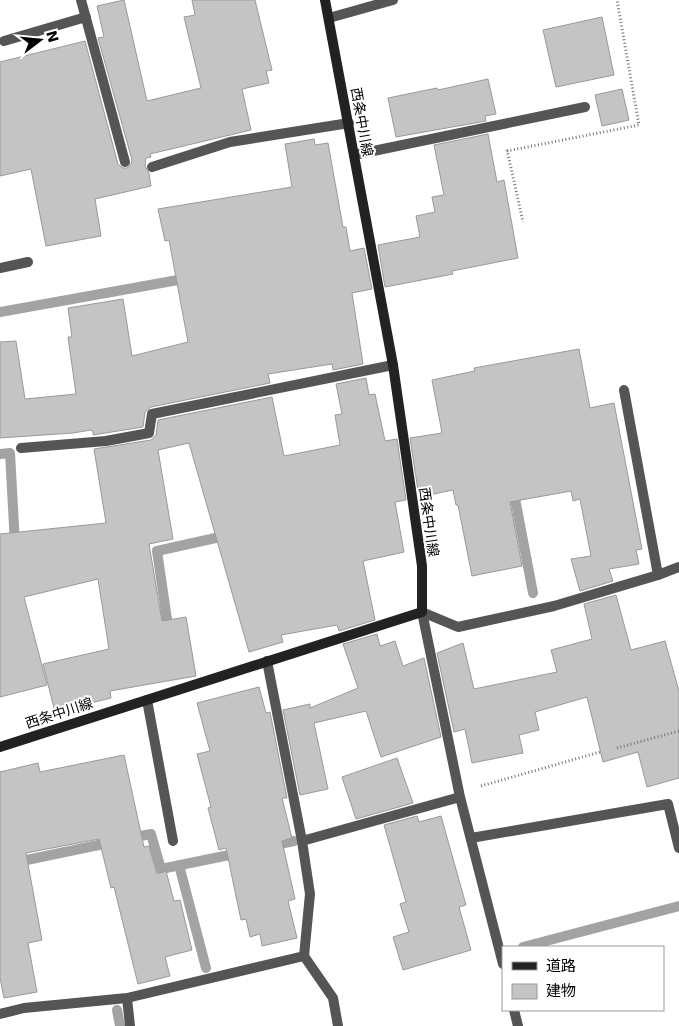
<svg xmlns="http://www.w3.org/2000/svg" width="679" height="1026" font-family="'DejaVu Sans','Noto Sans JP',sans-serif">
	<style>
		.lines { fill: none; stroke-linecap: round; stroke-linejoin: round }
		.stream { stroke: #a3a3a3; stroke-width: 10 }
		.building { fill: #c4c4c4; stroke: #999 }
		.path { stroke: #777; stroke-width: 3; stroke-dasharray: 1 2.5; stroke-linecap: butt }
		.service { stroke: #555; stroke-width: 10 }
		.minor { stroke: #555; stroke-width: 10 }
		.secondary { stroke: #222; stroke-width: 10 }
		.labels { text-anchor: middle; stroke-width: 4; stroke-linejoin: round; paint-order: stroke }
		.street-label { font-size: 14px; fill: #000; stroke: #fff }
	</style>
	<rect width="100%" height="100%" fill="#fff"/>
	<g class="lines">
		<path class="stream" d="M0 312 189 278
			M0 454 10 453 15 544
			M513 488 533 593
			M169 633 157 551 229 535
			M130 838 151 834 161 869 239 853
			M270 846 294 841
			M17 864V862L113 842
			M179 865 206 968
			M523 947 679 906
			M117 1010 120 1026"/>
	</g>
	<path class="building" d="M124 0 147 101 201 88 184 17 195 15 192 0H255L272 70 266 71 269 83 242 89 251 130 150 154 151 157 146 158 145 166 149 173 151 186 95 199 101 236 46 246 31 169 0 176V62L85 41 118 164 123 168H127L131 164 132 160 98 38 104 37 97 6Z
		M602 17 614 75 556 87 543 30Z
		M488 79 496 114 485 116 486 121 396 137 388 98 437 88 438 90Z
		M622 89 629 120 602 126 595 95Z
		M488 134 497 182 504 180 518 258 452 271 453 274 385 287 378 245 420 237 416 216 435 212 432 197 444 195 434 145Z
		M314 139 315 145 328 143 343 227H346L350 251 364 248 372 289 352 293 363 364 333 370 332 364 268 374 270 383 151 407 145 412 143 427 93 435V432L91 430 73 433 0 438V342L16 341 25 399 76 394 68 337H72L68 308 123 299 132 356 188 342 169 240 165 241 158 209 292 187 285 144Z
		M579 349 590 408 614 403 642 549 636 550 639 564 609 569 613 581 580 591 571 559 591 556 580 499 573 501 571 491 510 502 522 566 472 576 458 505H456L453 490 419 497 410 438 442 433 432 380 475 371 474 368Z
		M366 378 369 395 375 394 385 441 397 439 406 500 395 502 404 552 363 561 375 620 339 631 337 625 281 635 283 642 249 652 189 443 158 450 173 539 149 544 162 621 186 617 196 676 110 691 111 698 55 712 43 664 109 649 98 579 24 597 47 685 0 697V534L106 523 94 449 151 440 156 435 158 420 272 397 284 456 340 445 335 415 342 414 336 384Z
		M616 595 631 650 665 641 679 691V778L647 787 638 752 603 762 587 697 535 712 539 730 519 735 523 753 472 763 465 729 454 732 437 653 463 643 474 689 557 672 551 650 592 639 584 604Z
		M377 634 380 646 395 641 403 666 424 658 441 737 381 757 366 711 314 723 328 789 300 795 283 710 310 704V708L358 688 343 644Z
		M259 687 266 713 270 712 287 798H282L292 838 282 841 295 899 288 901 297 938 262 946 260 934 250 937 246 919 241 920 226 848 219 850 208 808 211 807 197 754 210 751 197 703Z
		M124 755 144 847 149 846 157 874 166 871 174 901 180 900 192 950 165 957 170 976 138 984 114 887 111 888 99 839 26 853 42 940 28 943 37 992 4 998 0 978V772L38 763 40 772Z
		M397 758 413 803 356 819 342 777Z
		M417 816 419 822 441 816 466 905 459 907 471 950 403 970 393 937 409 932 400 904 406 902 384 825Z"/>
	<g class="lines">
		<path class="path" d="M507 150 523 222
			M507 151 639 125 617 0
			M617 748 679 731
			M481 786 600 752"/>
		<path class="service" d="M81 0 125 162
			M329 18 393 0
			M4 41 86 17
			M354 155 585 107
			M152 167 230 142 349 123
			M0 268 28 262
			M624 390 658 575
			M21 448 106 441 149 433 152 414 393 365
			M147 700 173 841
			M471 838 668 804 679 848"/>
		<path class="minor" d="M422 612 460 797 503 964
			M422 612 458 627 554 606 658 575 679 567
			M267 661 302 841 310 894 304 956
			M302 841 460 797
			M127 998 130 1026
			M514 1010 518 1026
			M0 1014 24 1008 127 998 304 956 333 998 338 1026"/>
		<path class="secondary" d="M0 747 422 612V566L393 365 325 0"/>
	</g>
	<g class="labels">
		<g class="street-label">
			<text transform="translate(362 122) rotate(80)" y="5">西条中川線</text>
			<text transform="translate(429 522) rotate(82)" y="5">西条中川線</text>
			<text transform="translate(59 713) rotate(-18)" y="5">西条中川線</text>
		</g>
	</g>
	<rect x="502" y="946" width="162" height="65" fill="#ffffff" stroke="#999999"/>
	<rect x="512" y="962" width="25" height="8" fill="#222222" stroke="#999999"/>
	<text x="546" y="971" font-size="15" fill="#000000">道路</text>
	<rect x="512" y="984" width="25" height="15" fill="#c4c4c4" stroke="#999999"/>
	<text x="546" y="996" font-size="15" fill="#000000">建物</text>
	<g transform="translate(40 40) rotate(74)" stroke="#ffffff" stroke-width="4" paint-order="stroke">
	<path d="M0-4L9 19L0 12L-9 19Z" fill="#000000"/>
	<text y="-8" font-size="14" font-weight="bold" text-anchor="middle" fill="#000000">N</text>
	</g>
</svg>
